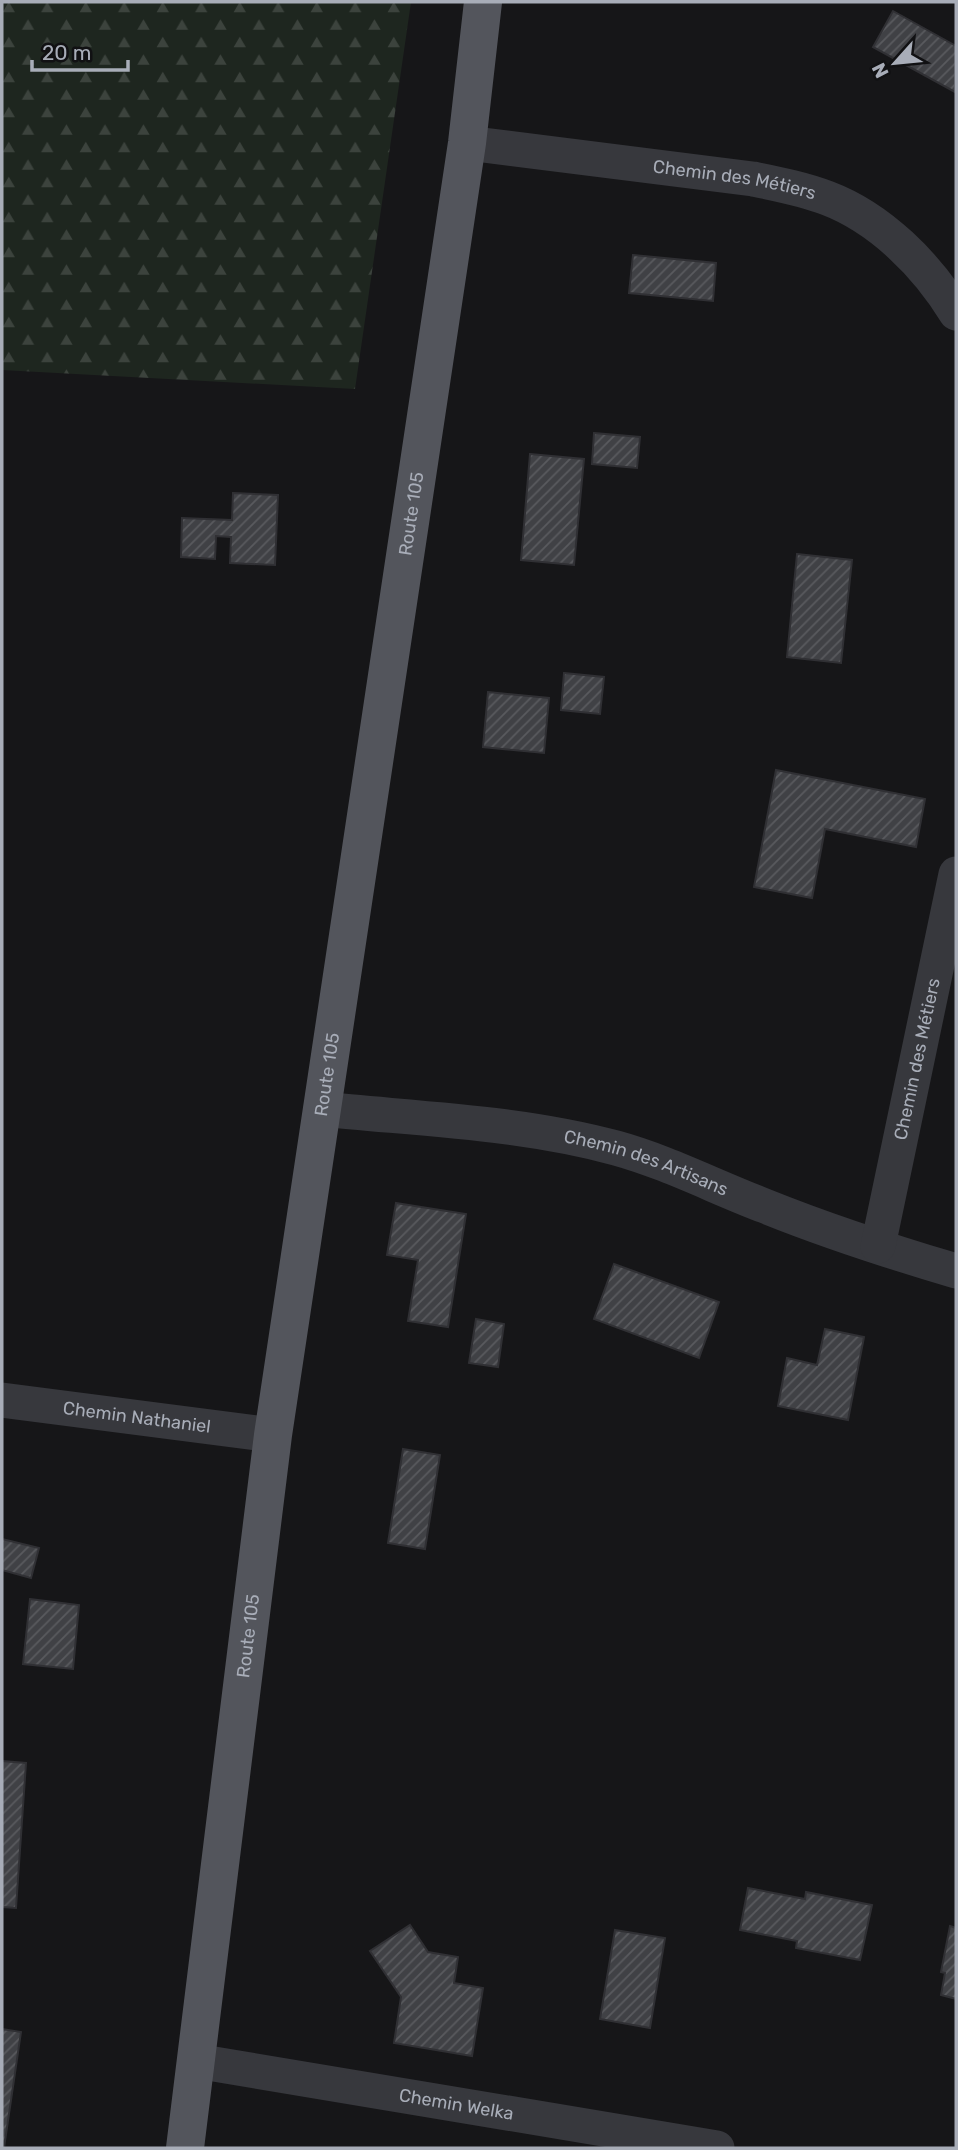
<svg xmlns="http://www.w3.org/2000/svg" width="958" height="2150" font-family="Rubik,sans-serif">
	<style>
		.forest { fill: url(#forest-firs) }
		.building { fill: url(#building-hatch); stroke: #303034; stroke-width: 2 }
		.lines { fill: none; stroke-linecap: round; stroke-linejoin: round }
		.minor { stroke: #37383d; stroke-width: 35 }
		.major { stroke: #53555c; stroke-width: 38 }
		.labels { text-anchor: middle; stroke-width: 6; stroke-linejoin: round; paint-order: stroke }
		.street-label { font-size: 18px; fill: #a8adb8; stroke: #111113 }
	</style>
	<defs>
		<pattern id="forest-firs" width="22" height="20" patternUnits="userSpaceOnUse" patternTransform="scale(1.75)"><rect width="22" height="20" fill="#1e261f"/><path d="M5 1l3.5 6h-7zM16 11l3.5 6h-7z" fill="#3c433d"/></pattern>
		<pattern id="building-hatch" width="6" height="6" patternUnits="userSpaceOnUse" patternTransform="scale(1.75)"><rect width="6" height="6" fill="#404145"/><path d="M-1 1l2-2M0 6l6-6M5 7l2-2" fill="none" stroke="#595a5e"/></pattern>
	</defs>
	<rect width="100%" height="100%" fill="#161618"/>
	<path class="forest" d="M2 2H411L355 389 2 370Z"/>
	<path class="building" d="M893 11 956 46 955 92 873 47Z
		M633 255 716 263 713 301 629 293Z
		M594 433 640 437 637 468 592 464Z
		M530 454 584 459 574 565 521 560Z
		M233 493 278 495 275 565 230 563 231 537 216 536 215 559 181 557 182 518 232 520Z
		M797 554 852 560 841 663 787 657Z
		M564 673 604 677 600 714 561 710Z
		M488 692 549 698 544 753 483 747Z
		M776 770 925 799 916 847 825 829 812 898 754 887Z
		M396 1203 466 1214 448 1327 408 1321 418 1260 387 1255Z
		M614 1264 719 1302 699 1358 594 1319Z
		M476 1319 504 1324 498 1367 469 1363Z
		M825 1329 864 1337 848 1420 778 1406 787 1358 817 1365Z
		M403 1449 440 1455 425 1549 388 1543Z
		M2 1539 39 1548 31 1578 2 1570Z
		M30 1599 79 1605 73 1669 23 1664Z
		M2 1761 26 1763 16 1908 2 1907Z
		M748 1888 805 1899 806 1892 872 1905 860 1960 796 1948 797 1941 740 1930Z
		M410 1925 428 1952 458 1957 454 1983 483 1988 472 2056 394 2043 401 1997 370 1951Z
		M950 1926 956 1928V1999L941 1995 945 1973 941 1972Z
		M615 1930 665 1938 650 2028 600 2019Z
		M2 2029 21 2032 4 2148H2Z"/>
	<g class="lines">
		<g class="minor">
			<path id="s1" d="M467 143 753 179C778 184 804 189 827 198 880 218 927 265 956 313"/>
			<path id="s2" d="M321 1109C419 1119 520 1122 616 1148 667 1162 715 1187 765 1206 827 1231 892 1252 956 1271"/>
			<path id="s3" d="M878 1246 956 874"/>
			<path id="s4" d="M2 1400 273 1435"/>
			<path id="s5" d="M196 2061 717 2148"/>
		</g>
		<path class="major" id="s6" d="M185 2148 273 1435 467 143 483 2"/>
	</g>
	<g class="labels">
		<g class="street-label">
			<text dy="6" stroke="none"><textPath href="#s1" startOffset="270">Chemin des Métiers</textPath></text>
			<text dy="6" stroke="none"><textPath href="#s6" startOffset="1650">Route 105</textPath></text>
			<text dy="6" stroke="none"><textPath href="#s3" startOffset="191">Chemin des Métiers</textPath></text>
			<text dy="6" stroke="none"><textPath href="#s6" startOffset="1083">Route 105</textPath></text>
			<text dy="6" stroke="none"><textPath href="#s2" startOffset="331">Chemin des Artisans</textPath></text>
			<text dy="6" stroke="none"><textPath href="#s4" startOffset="136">Chemin Nathaniel</textPath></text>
			<text dy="6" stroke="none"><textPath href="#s6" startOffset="516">Route 105</textPath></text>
			<text dy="6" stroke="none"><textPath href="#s5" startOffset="264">Chemin Welka</textPath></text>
		</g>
	</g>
	<rect width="958" height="2150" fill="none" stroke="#a8adb8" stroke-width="7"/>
	<g transform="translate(895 63) rotate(243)" stroke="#111113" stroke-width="5" paint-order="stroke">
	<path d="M0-5L12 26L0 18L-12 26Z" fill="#a8adb8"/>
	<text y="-10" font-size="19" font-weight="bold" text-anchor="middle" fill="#a8adb8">N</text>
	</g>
	<path d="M32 60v10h96v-10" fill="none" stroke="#a8adb8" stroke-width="3.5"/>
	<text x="42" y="60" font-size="21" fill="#a8adb8" stroke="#111113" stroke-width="5" paint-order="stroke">20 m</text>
</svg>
